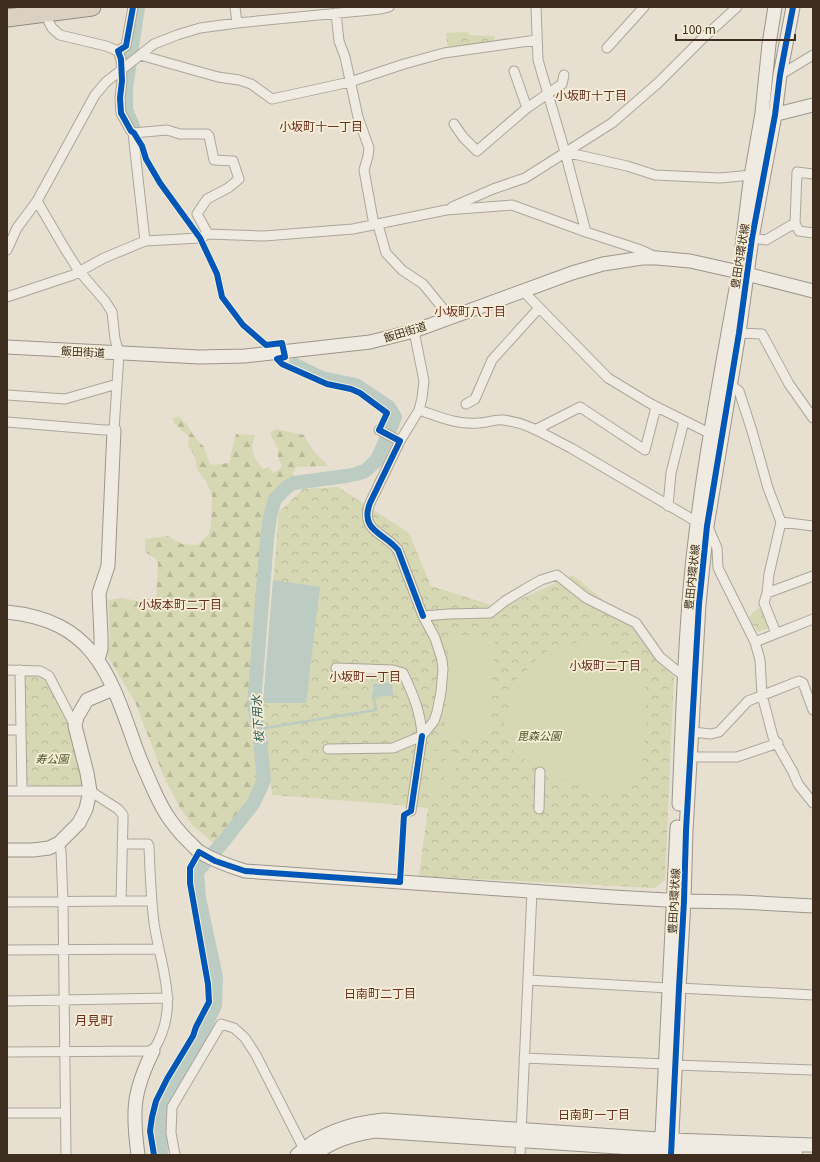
<svg xmlns="http://www.w3.org/2000/svg" width="820" height="1162" font-family="Georgia,'Noto Sans JP',serif">
	<style>
		.forest { fill: url(#forest-firs) }
		.park { fill: url(#park-crowns) }
		.pitch { fill: #d6d7b3 }
		.water { fill: #bcccc2 }
		.lines { fill: none; stroke-linecap: round; stroke-linejoin: round }
		.stream { stroke: #bcccc2; stroke-width: 2.5 }
		.river { stroke: #bcccc2; stroke-width: 14 }
		.street-casing { stroke: #ada599; stroke-width: 11 }
		.secondary-casing { stroke: #9c958a; stroke-width: 15 }
		.highway-casing { stroke: #928b80; stroke-width: 19 }
		.street { stroke: #efebe3; stroke-width: 9 }
		.secondary { stroke: #efebe3; stroke-width: 13 }
		.highway { stroke: #dad1c2; stroke-width: 17 }
		.cycleway-casing { stroke: #f7eed8; stroke-width: 8 }
		.cycleway { stroke: #0057b8; stroke-width: 6 }
		.labels { text-anchor: middle; stroke-width: 3.5; stroke-linejoin: round; paint-order: stroke }
		.street-label { font-size: 11px; fill: #3d2e20; stroke: #f7eed8 }
		.park-label { font-size: 11px; font-style: italic; fill: #4d5a26; stroke: #f7eed8 }
		.neighbourhood-label { font-size: 12px; fill: #6b2e1e; stroke: #f7eed8 }
		.water-label { font-size: 12px; font-style: italic; fill: #2f5d5a; stroke: #f7eed8 }
		.quarter-label { font-size: 13px; fill: #6b2e1e; stroke: #f7eed8 }
	</style>
	<defs>
		<pattern id="forest-firs" width="22" height="20" patternUnits="userSpaceOnUse"><rect width="22" height="20" fill="#d6d7b3"/><path d="M5 1l3.5 6h-7zM16 11l3.5 6h-7z" fill="#b9b99a"/></pattern>
		<pattern id="park-crowns" width="20" height="18" patternUnits="userSpaceOnUse"><rect width="20" height="18" fill="#d6d7b3"/><path d="M2 6a3 3 0 1 1 6 0M12 15a3 3 0 1 1 6 0" fill="none" stroke="#b9b99a"/></pattern>
	</defs>
	<rect width="100%" height="100%" fill="#e7e0d1"/>
	<path class="forest" d="M179 417 187 425 194 436 204 447 210 465 229 463 236 434 255 435C250 451 252 455 263 469L269 467 273 473 279 470 282 466 278 458V449L270 433 275 429 304 435C310 448 318 456 328 466L296 467 293 473 294 478 279 490 267 507 257 605 249 705 256 749 259 780 249 801 228 827 219 841 215 844 193 826 180 808 164 777 135 702 107 655 110 637 108 600 122 598 138 601 156 597 158 564 155 558 145 552V539L168 536 182 544 197 545 209 534 211 523 212 495 205 480 197 470 195 457 188 445 189 437 174 423 172 418Z"/>
	<path class="park" d="M468 32 470 35 494 36 495 44 448 50 446 33Z
		M338 487 409 533 431 586 501 608 573 575 631 624 657 662 674 676 665 880 655 888 419 876 428 808 387 804 272 795 263 703 279 512 303 489Z
		M761 607 769 628 758 632 749 618 752 613Z
		M27 674C31 675 36 674 40 676 48 679 67 722 71 732 77 749 80 766 85 783L81 787 33 786 26 784 24 675Z"/>
	<path class="pitch" d="M450 634 495 637 489 741 444 739Z
		M589 639 627 655 645 679 647 719 642 765 634 784 618 792 596 791 546 773 514 753 502 729 516 680 545 652Z
		M427 750 457 752 454 784H448L447 795 422 793 423 782 444 784 446 759 426 758Z"/>
	<path class="water" d="M273 580 320 587 306 703H263Z
		M392 682 393 696 374 697 373 684Z"/>
	<g class="lines">
		<path class="stream" d="M259 729 376 710 373 694"/>
		<path class="river" d="M133 126 126 110V88L138 7
			M161 1155 160 1122 161 1111 170 1091 196 1048 215 1005 216 977 199 898 197 872 223 842 253 804 264 780 259 729 254 705 267 539 270 517 275 499 287 487 294 483 346 476 356 474 365 471 376 461 382 449 395 417 389 407 356 385 322 378 295 365"/>
		<defs>
			<path id="street" d="M235 7 237 23
				M536 7 538 60 565 152 586 232
				M43 11 52 28 60 35 106 46 118 51 121 59 122 81 120 98 121 113 131 131 134 133
				M336 13 339 41 345 57 358 117 369 148 368 156 364 170 374 225
				M607 48 644 7
				M118 51 126 46 133 7
				M140 55 218 77 239 80 251 84 272 99 350 82 404 64 444 53 536 40
				M514 71 527 108
				M780 75 813 55
				M454 124 463 137 477 151 527 108 562 84 564 75
				M565 152 627 166 655 175 720 178 752 175
				M452 207 493 189 525 178 612 123 658 83 702 39 737 7
				M795 223 799 231 813 233
				M378 225 386 253 402 270 423 284 450 317
				M752 238 766 240 795 223 797 172 813 174
				M145 241 133 133 167 130 180 134H207L209 136 214 160 233 161 239 179 228 188 207 199 197 214 208 234
				M7 250 17 228 37 201 95 95 106 82 154 44 177 35 200 28 237 23 381 9 389 7
				M522 290 608 378 651 404 711 434
				M7 297 73 275 104 258 145 241 200 238 208 234 264 236 353 229 446 210 512 205 586 232 641 250 656 257
				M739 333 762 334 789 384 813 418
				M730 384 739 391 752 431 768 488 781 522 769 574 767 593 764 603 776 633
				M7 395 65 399 117 384
				M466 404 475 399 492 360 539 308
				M419 410C440 417 456 425 479 423 487 423 495 419 503 420 530 423 548 437 571 448L697 522
				M7 422 104 430H114L119 354 115 339 112 312 105 301 79 271 65 249 37 201
				M537 429 580 407 645 450 656 407
				M379 430 400 441
				M668 506 671 473 684 421
				M781 522 813 526
				M708 527 717 548 718 568 755 642 760 660 762 695 773 737 793 772 798 784 813 803
				M767 593 813 576
				M423 616 449 614 490 613 505 601 525 589 541 580 557 575 586 598 636 623 660 657 685 677
				M755 642 813 619
				M336 668 393 670 403 673C413 694 421 713 422 736L411 811
				M7 670 40 671 49 676 75 726
				M20 670 22 791
				M7 730H21
				M692 732 711 734 719 732 748 701 799 681 803 683 813 710
				M328 749 393 748 422 736 434 721 437 712 441 692 443 669 442 660 435 638 423 616 398 550C385 533 359 531 370 503L400 441 419 410 422 398 424 381 414 331
				M690 757H737L778 743
				M7 791H90L118 809 123 815V820L121 901
				M539 809 540 772
				M59 843 61 851 63 902 66 1155
				M7 902 121 901H151
				M7 950 159 949
				M528 980 669 988
				M679 988 813 995
				M7 1001 168 998
				M7 1052 153 1051C181 1007 161 970 154 923 151 898 150 873 149 847L148 844H122
				M524 1058 666 1064
				M675 1065 813 1070
				M7 1113H65
				M175 1155 171 1133 172 1107 221 1024 234 1028 245 1038 256 1055 307 1155
				M520 1155 532 891"/>
			<path id="secondary" d="M769 116 813 105
				M742 246 750 182 762 113 769 44 775 7
				M7 347 200 357 245 356 370 342 414 331 572 273 603 264 642 258H657L690 261 739 272 813 291
				M7 612C95 621 110 675 136 748 140 760 146 772 151 784 162 809 170 823 189 842 193 845 196 850 200 852 214 861 229 866 245 871L613 897 684 901 740 902 813 906
				M98 660 101 649V636L99 593 108 566 114 430
				M679 804C682 732 684 660 690 589 699 486 719 385 737 283
				M7 850H33L49 848 59 843 79 823 86 809 90 791 87 773 75 726 77 717 87 700 113 689
				M138 1155C132 1110 133 1092 153 1051
				M297 1155C321 1132 351 1123 384 1120L672 1140 813 1145
				M314 1155C332 1141 351 1135 374 1131L662 1150 796 1155
				M661 1155 677 827
				M671 1155 679 988 684 901 686 831 699 604 707 526 739 333 752 238 775 115 780 75 793 7"/>
			<path id="highway" d="M7 18 92 7"/>
		</defs>
		<use href="#street" class="street-casing"/>
		<use href="#secondary" class="secondary-casing"/>
		<use href="#highway" class="highway-casing"/>
		<use href="#street" class="street"/>
		<use href="#secondary" class="secondary"/>
		<use href="#highway" class="highway"/>
		<defs>
			<path id="cycleway" d="M133 7 126 46 118 51 121 59 122 81 120 98 121 113 131 131 134 133 142 146 146 159 160 183 200 238 217 274 222 297 243 325 266 345 282 343 285 357 277 359
				M277 359 282 364 327 384 351 389 360 393 387 413 379 430 400 441 370 503C359 531 385 533 398 550L423 616
				M154 1155 150 1131 152 1117 156 1101 167 1079 193 1036 196 1027 209 1002 208 984 190 883V868L199 852 215 861 245 871 400 882 404 815 411 811 422 736
				M671 1155 679 988 684 901 686 831 699 604 707 526 739 333 752 238 775 115 780 75 793 7"/>
		</defs>
		<use href="#cycleway" class="cycleway-casing"/>
		<use href="#cycleway" class="cycleway"/>
	</g>
	<g class="labels">
		<g class="street-label">
			<text transform="translate(740 256) rotate(-81)" y="4">豊田内環状線</text>
			<text transform="translate(405 332) rotate(-17)" y="4">飯田街道</text>
			<text transform="translate(83 352) rotate(3)" y="4">飯田街道</text>
			<text transform="translate(692 577) rotate(-84)" y="4">豊田内環状線</text>
			<text transform="translate(674 901) rotate(-87)" y="4">豊田内環状線</text>
		</g>
		<g class="park-label">
			<text x="539" y="740">毘森公園</text>
			<text x="52" y="763">寿公園</text>
		</g>
		<g class="neighbourhood-label">
			<text x="591" y="100">小坂町十丁目</text>
			<text x="321" y="131">小坂町十一丁目</text>
			<text x="470" y="316">小坂町八丁目</text>
			<text x="180" y="609">小坂本町二丁目</text>
			<text x="605" y="670">小坂町二丁目</text>
			<text x="365" y="681">小坂町一丁目</text>
			<text x="380" y="998">日南町二丁目</text>
			<text x="594" y="1119">日南町一丁目</text>
		</g>
		<g class="water-label">
			<text transform="translate(258 719) rotate(-94)" y="4">枝下用水</text>
		</g>
		<g class="quarter-label">
			<text x="94" y="1025">月見町</text>
		</g>
	</g>
	<rect width="820" height="1162" fill="none" stroke="#3d2e20" stroke-width="16"/>
	<path d="M676 34v6h119v-6" fill="none" stroke="#3d2e20" stroke-width="2"/>
	<text x="682" y="34" font-size="12" fill="#3d2e20" stroke="#f7eed8" stroke-width="3" paint-order="stroke">100 m</text>
</svg>
